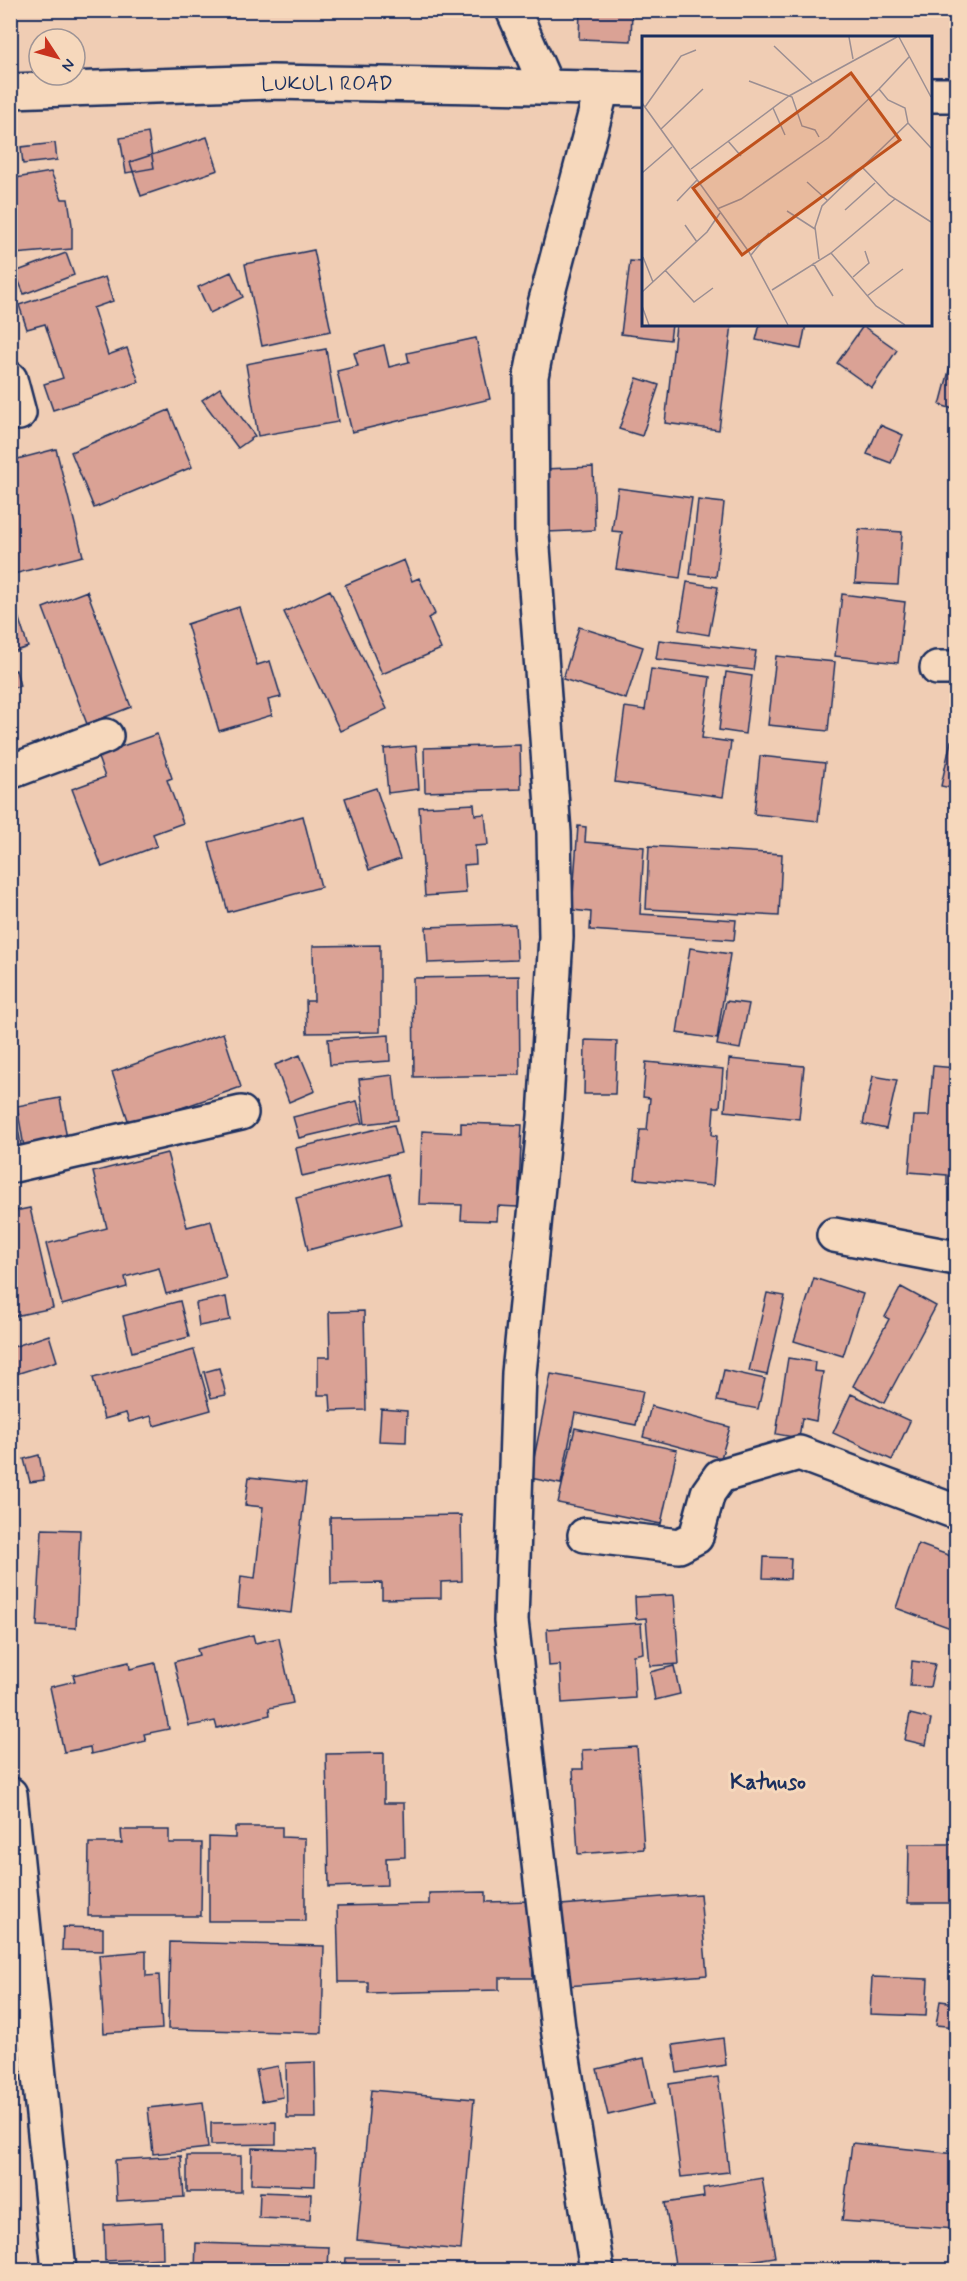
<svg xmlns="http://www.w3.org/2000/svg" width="967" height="2281" font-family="Mynerve,sans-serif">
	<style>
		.building { fill: #daa295; stroke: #1b2f5e; stroke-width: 1.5 }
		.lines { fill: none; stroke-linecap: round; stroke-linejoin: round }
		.street-casing { stroke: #1b2f5e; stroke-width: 38 }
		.secondary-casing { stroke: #1b2f5e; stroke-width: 38 }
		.street { stroke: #f6d8bc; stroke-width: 33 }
		.secondary { stroke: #f6d8bc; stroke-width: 33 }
		.labels { text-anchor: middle; stroke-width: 6; stroke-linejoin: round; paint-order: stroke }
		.street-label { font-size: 21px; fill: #1b2f5e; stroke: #f6d8bc }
		.neighbourhood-label { font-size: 22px; font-weight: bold; fill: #1b2f5e; stroke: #f6d8bc }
		.inset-road { fill: none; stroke: #9b8e92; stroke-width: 1.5 }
		.view { fill: #bf511c; fill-opacity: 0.15; stroke: #bf511c; stroke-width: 3 }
		.inset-edge { fill: none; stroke: #1b2f5e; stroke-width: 3 }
	</style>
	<rect width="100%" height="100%" fill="#f0cdb4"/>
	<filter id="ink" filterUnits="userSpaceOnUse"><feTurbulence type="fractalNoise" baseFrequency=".0167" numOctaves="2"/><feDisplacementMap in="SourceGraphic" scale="12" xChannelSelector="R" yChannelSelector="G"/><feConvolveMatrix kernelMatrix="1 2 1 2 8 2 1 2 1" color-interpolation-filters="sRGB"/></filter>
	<g filter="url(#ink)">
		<path class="building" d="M580 10H632L631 41 579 39Z
			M148 133 154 168 126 173 120 138Z
			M207 137 218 170 141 196 130 162Z
			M55 143 57 160 23 164 21 147Z
			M51 172 62 199H68L72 225V249L14 254 10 237V179Z
			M314 250 331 331 262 346 245 264Z
			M66 253 74 275 24 294 15 272Z
			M630 261 643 262V324H732L719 430 665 423 676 325H672L670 340 621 334Z
			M231 272 243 297 210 313 198 287Z
			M105 277 113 301 93 308 108 355 127 348 139 382 53 410 44 384 63 378 45 324 27 329 19 305Z
			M760 324H806L801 349 756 340Z
			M863 326 897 350 872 388 837 363Z
			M476 338 490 399 352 432 337 371 358 366 354 353 384 345 389 367 409 362 407 353Z
			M956 344V410L940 405Z
			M326 349 338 422 258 436 246 364Z
			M637 378 659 385 642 436 619 429Z
			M220 388 255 436 238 448 202 400Z
			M169 410 192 467 94 508 71 452Z
			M880 425 903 435 891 463 867 454Z
			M56 449 83 556 10 575V461Z
			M593 467 595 530 547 532 544 469Z
			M618 488 692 498 680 578 616 569 622 532 612 531Z
			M698 500 724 503 716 577 690 574Z
			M859 529 902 532 898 585 855 583Z
			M404 560 412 581 419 578 435 614 428 618 441 649 382 674 345 585Z
			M687 582 718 587 709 635 679 630Z
			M330 590 387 709 340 731 284 612Z
			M10 591 28 647 10 653Z
			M87 591 131 707 87 724 43 608Z
			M842 594 905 602 898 663 835 656Z
			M239 607 257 665 270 661 281 697 268 700 272 715 219 731 187 624Z
			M579 627 643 647 626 699 563 679Z
			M659 640 756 651 753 670 656 659Z
			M776 656 835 662 828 731 768 725Z
			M651 669 710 677 702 738 731 742 723 797 615 782 625 707 645 710Z
			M16 670 20 686 10 689V672Z
			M726 672 752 676 745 734 719 730Z
			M157 734 172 778 167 780 183 823 153 834 157 846 102 867 72 789 105 777 97 755Z
			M951 741 956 742V789L941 786Z
			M520 745 521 789 425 792 424 748Z
			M416 746 419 789 388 793 384 749Z
			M760 756 825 763 818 821 754 814Z
			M376 788 400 859 369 870 345 798Z
			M474 804 475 815 485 814 488 845 475 846 476 864 464 865 466 893 425 896 419 807Z
			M303 816 321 887 228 912 209 842Z
			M578 826 586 827 585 842 644 847 640 914 736 920 734 940 590 930 591 912 572 910Z
			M649 846 782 854 779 916 646 909Z
			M515 924 517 960 428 963 426 927Z
			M380 945V1032L307 1033 306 1001H314L313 946Z
			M690 948 730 954 717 1039 677 1033Z
			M519 976 520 1075 414 1077 413 978Z
			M726 1001 749 1004 740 1049 717 1045Z
			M223 1033 241 1087 130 1126 112 1072Z
			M389 1035 390 1061 330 1065 328 1039Z
			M585 1040 617 1041 615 1094H584Z
			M300 1055 315 1091 289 1102 275 1065Z
			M729 1059 804 1066 799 1119 725 1111Z
			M646 1062 723 1069 720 1107H714L712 1135 717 1136 713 1186 635 1179 640 1130H647L650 1098 643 1097Z
			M933 1066 956 1068V1185H947V1175L909 1172 914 1116H929Z
			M393 1075 398 1120 365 1124 359 1079Z
			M873 1076 897 1080 886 1129 863 1124Z
			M60 1098 68 1145 25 1153 17 1106Z
			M357 1101 363 1123 299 1138 293 1117Z
			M16 1119 23 1155 10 1157V1120Z
			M461 1123 522 1125 518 1207 498 1206 497 1221 461 1220 462 1205 419 1204 422 1131 461 1133Z
			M394 1125 401 1153 302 1176 296 1148Z
			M167 1153 187 1227 211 1221 226 1278 166 1294 159 1268 125 1277 127 1287 62 1305 46 1244 107 1228 93 1172Z
			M389 1174 402 1225 308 1250 296 1198Z
			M30 1208 53 1308 10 1317V1212Z
			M814 1278 863 1294 843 1356 794 1341Z
			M901 1287 936 1306 884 1403 853 1386 889 1319 885 1317Z
			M767 1293 785 1296 767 1375 749 1371Z
			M226 1297 230 1320 199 1326 196 1303Z
			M180 1301 189 1337 132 1352 123 1316Z
			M364 1311 366 1410 331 1411 330 1395H318V1357H330L329 1312Z
			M49 1335 57 1361 10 1376V1348Z
			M194 1350 211 1410 154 1426 151 1416 129 1422 126 1413 104 1419 93 1378Z
			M788 1358 815 1362 814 1371 823 1372 816 1421 802 1418 799 1438 776 1434Z
			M219 1368 226 1395 211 1398 204 1372Z
			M724 1370 765 1379 758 1409 717 1401Z
			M551 1374 643 1391 636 1425 575 1413 561 1484 530 1478Z
			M851 1394 910 1421 892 1460 833 1433Z
			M651 1406 730 1427 721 1458 643 1437Z
			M381 1409 407 1411 406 1442 379 1441Z
			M575 1428 677 1450 661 1524 558 1503Z
			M39 1455 44 1480 30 1482 24 1459Z
			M249 1477 306 1483 291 1613 238 1607 241 1576 255 1578 263 1507 245 1505Z
			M461 1515 462 1581 441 1582V1598L382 1599V1583L331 1584 330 1517Z
			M42 1529 80 1530 76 1628 37 1626Z
			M918 1544 956 1558V1630L896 1608Z
			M764 1557 791 1558 790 1579 763 1578Z
			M674 1595 679 1664 650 1666 646 1618 636 1619 635 1597Z
			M641 1623 643 1653 633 1655 635 1698 562 1703 560 1665 549 1666 547 1629Z
			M253 1635 255 1643 279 1638 293 1703 269 1708 270 1715 217 1728 215 1721 189 1726 174 1662 199 1655 197 1649Z
			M912 1661 935 1664 930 1687 910 1686Z
			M129 1662 130 1669 155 1663 169 1729 144 1734 146 1741 91 1754 90 1747 64 1752 50 1687 75 1681 73 1675Z
			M674 1666 680 1694 655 1700 650 1672Z
			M910 1714 931 1719 926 1745 905 1740Z
			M637 1747 644 1849 578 1854 573 1769H583L582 1750Z
			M384 1753V1803H404L405 1857 386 1858 387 1885 329 1887 326 1754Z
			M235 1827H282V1837L305 1838V1921H209V1837L235 1838Z
			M121 1830H169V1843H202L201 1916H88L89 1843H122Z
			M909 1844H956V1903H908Z
			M486 1892V1902L532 1901 533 1978H499V1990L368 1993V1982H339L337 1906 429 1904V1893Z
			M700 1894 707 1975 567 1986 561 1905Z
			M63 1927 103 1928V1951L62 1950Z
			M170 1942 324 1946 322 2033 168 2029Z
			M146 1951V1976L159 1975 162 2029 104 2033 99 1955Z
			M872 1977 928 1979 926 2016 870 2014Z
			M940 2001 956 2003V2027L936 2025Z
			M723 2038 726 2065 677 2073 673 2045Z
			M644 2058 654 2104 608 2115 597 2069Z
			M315 2062 316 2118H287L286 2063Z
			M278 2066 283 2097 262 2101 256 2070Z
			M718 2077 729 2172 681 2177 669 2084Z
			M371 2090 474 2099 461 2250 357 2240Z
			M203 2102 208 2148 153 2154 148 2108Z
			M276 2122V2144L211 2145V2123Z
			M852 2143 956 2154V2229L842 2221Z
			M252 2148 316 2150 315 2186 251 2184Z
			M181 2156 184 2197 117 2201 115 2160Z
			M187 2156H241V2192H187Z
			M762 2178 775 2257 692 2270H676L665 2203 704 2197 703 2188Z
			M260 2192 311 2194 310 2220 259 2218Z
			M162 2222 163 2258 105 2261 104 2225Z
			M196 2243 329 2247 328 2270H195Z
			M346 2258H398V2270H345Z
			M917 2265V2270H828V2267Z"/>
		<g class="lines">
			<defs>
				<path id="street" d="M513 10 546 85
					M10 379 19 413
					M937 668H956
					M10 772 106 736
					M10 1166 241 1113
					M834 1235 956 1258
					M585 1535 679 1546 696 1537 708 1493 720 1476 799 1453 956 1512
					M10 1794 59 2270
					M597 2270 558 2028 511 1621 519 1373 545 1117 556 937 554 833 532 534 531 376 545 304 602 88"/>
				<path id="secondary" d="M10 91 272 82 643 89
					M930 95H956"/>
			</defs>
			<use href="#street" class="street-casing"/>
			<use href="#secondary" class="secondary-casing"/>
			<use href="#street" class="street"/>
			<use href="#secondary" class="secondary"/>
		</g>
	</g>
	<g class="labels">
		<g class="street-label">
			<text x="327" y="90">LUKULI ROAD</text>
		</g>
		<g class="neighbourhood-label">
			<text x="768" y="1789">Katuuso</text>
		</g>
	</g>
	<g transform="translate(642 36)">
		<rect width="290" height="290" fill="#f0cdb4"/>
		<path class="inset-road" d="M207 1 211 23M257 1 289 61M132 10 170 46M107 45 150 61 160 90 173 94 177 101M0 67 107 216 146 289M3 71 39 20 54 14M131 72 143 99M266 87 289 112M19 93 61 53M86 105 99 120M220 131 247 159 289 186M49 133 147 60 255 1M0 137 30 111M165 146 185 164M35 165 55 144M75 173 99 163 186 102 237 53M203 174 233 147M145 175 173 193M43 189 55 206M189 217 253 163M109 219 127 197M1 221 11 246M177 223 173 191 180 170 266 87 263 72 246 64 237 53 267 21M171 227 191 260M23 234 52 266 71 252M211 241 227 227 223 215M130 254 189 217 234 270 263 289M0 256 65 196 78 177M225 260 261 233M0 270 7 289"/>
		<path class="view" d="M209 37 258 104 100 219 51 152Z"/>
		<rect width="290" height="290" class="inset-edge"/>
	</g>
	<rect width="967" height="2281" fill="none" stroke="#f6d8bc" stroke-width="36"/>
	<rect x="18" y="18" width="931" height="2245" fill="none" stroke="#1b2f5e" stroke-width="2" filter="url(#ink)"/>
	<g transform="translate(57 57) rotate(126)"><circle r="28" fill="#f6d8bc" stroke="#9e9496" stroke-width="1.5"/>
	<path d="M0-4.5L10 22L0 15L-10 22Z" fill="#c8321e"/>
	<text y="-9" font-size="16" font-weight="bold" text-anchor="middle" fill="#1b2f5e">N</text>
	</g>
</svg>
